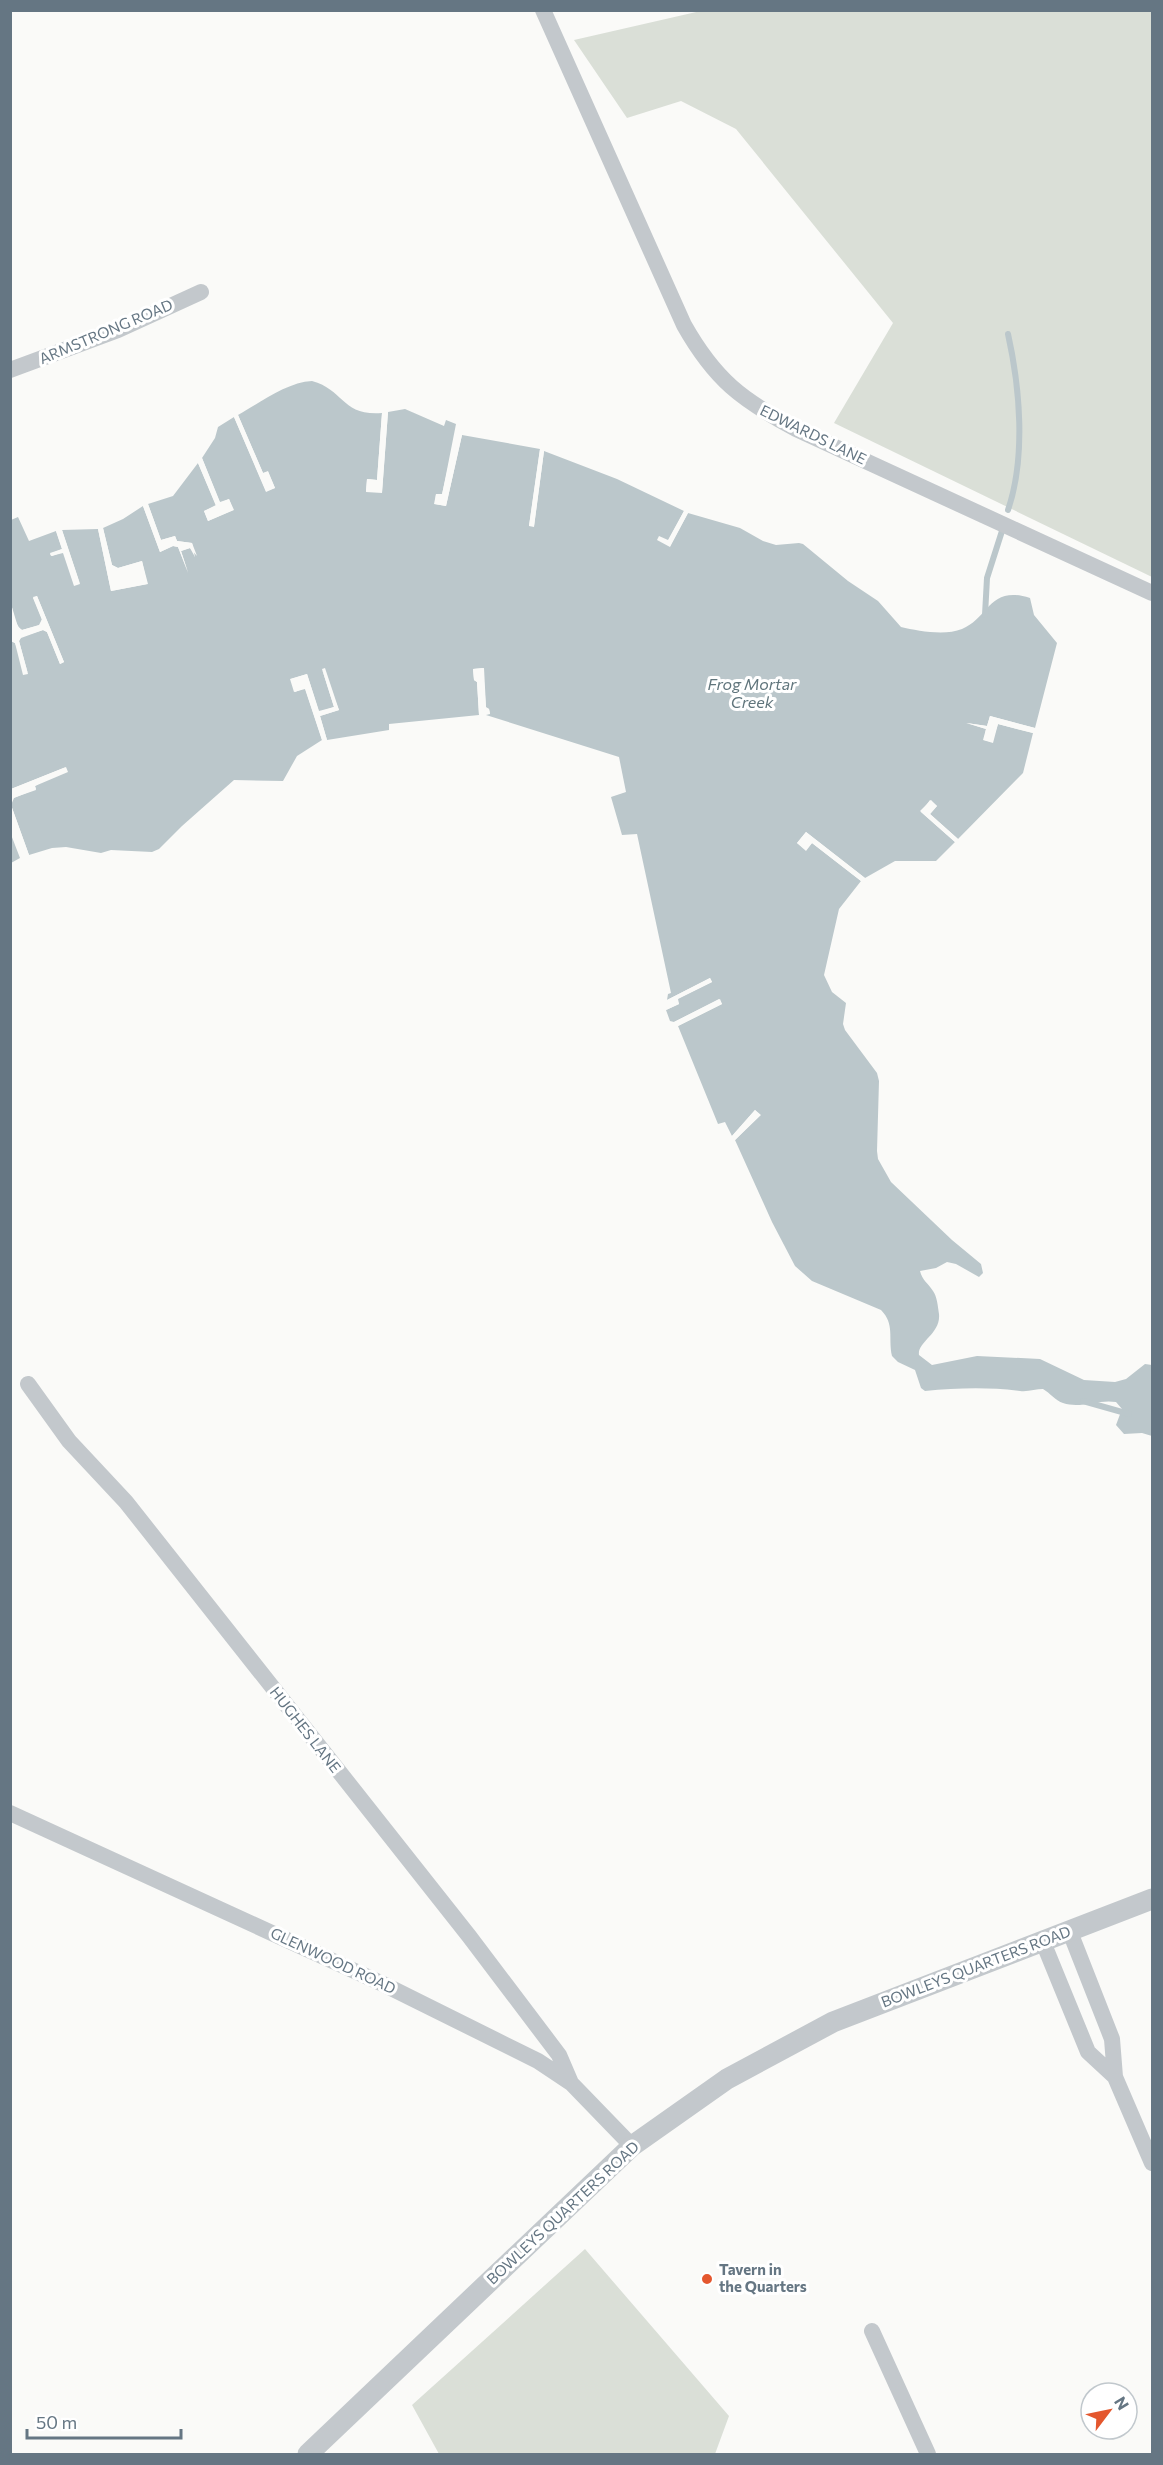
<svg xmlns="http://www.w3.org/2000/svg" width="1163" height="2465" font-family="Commissioner,sans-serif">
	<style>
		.green { fill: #dadfd7 }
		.water { fill: #bbc7cb }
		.pier { fill: #fafaf8 }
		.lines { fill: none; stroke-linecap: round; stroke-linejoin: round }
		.stream { stroke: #bbc7cb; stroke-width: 6 }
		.minor { stroke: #c3c8cc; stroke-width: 16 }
		.tertiary { stroke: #c3c8cc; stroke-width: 21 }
		.poi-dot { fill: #e4572e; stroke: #fff; stroke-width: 2 }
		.labels { text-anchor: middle; stroke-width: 6; stroke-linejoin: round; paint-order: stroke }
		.street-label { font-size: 15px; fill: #657683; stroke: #fff }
		.poi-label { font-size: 15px; font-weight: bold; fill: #657683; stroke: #fff; text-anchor: start }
		.water-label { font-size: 16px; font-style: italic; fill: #60757c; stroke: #fff }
	</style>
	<rect width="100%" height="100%" fill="#fafaf8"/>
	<path class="green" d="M705 10 1152 11V577L834 423 893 323 736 129 681 101 627 118 574 40Z
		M585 2249 729 2416 715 2454H439L412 2405Z"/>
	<path class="water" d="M312 381C345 390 341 416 382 413L377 480 367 479 366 491 382 492 388 412 405 409 444 426 446 420 456 424 442 495 436 494 435 504 446 506 462 435 540 449 529 526H534L544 451 617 479 684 511 668 541 670 546 688 513 740 528 763 541 776 545 799 543 803 544 848 581 878 601 901 627C918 631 945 636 962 629 989 618 989 585 1030 598L1034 615 1057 643 1035 728 990 716 987 726 967 723 986 729 984 740 992 742 998 724 1033 733 1023 773 958 839 930 814 937 806 930 800 921 812 955 842 936 861H895L865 878 806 832 797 843 806 850 812 843 861 881 839 909 824 975 832 992 846 1003 843 1024 845 1030 877 1073 879 1081 877 1151 878 1159 891 1182 952 1240 981 1264 983 1273 979 1277 956 1264 947 1262 936 1268 920 1271C922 1280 928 1283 933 1291 937 1296 938 1307 939 1314 941 1334 917 1342 919 1355L932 1365 977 1356 1040 1359 1084 1380 1115 1382 1126 1379 1145 1364 1152 1365V1436L1142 1433 1124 1434 1116 1425 1122 1409 1116 1402C1098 1399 1081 1409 1063 1403 1056 1401 1050 1393 1043 1389 1036 1389 1028 1392 1020 1391 988 1387 957 1388 925 1391L921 1388 915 1370 898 1362 892 1356C888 1338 895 1324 881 1310L812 1281 795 1266 772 1222 735 1140 760 1115 755 1110 732 1136 725 1122 718 1124 678 1026 722 1004 719 999 674 1022 670 1021 666 1010 679 1004 677 999 712 982 710 978 667 1000 668 994 671 993 637 834 622 835 611 797 626 792 619 757 486 715 490 714 489 709 486 708 483 668 473 669 474 680 477 682 479 715 389 724V730L327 740 320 716 339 710 322 669 334 707 319 712 307 674 291 679 295 692 305 688 322 740 297 756 283 781 234 780 182 826 159 849 152 852 111 850 101 853 66 847 52 848 29 855 11 805 13 798 36 790 35 786 66 767 11 789V641L15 643 28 674 19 641 21 638 43 630 47 632 60 664 64 662 37 596 33 598 42 620 40 625 22 630C4 618 11 541 11 520L18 517 29 541 56 531 62 549 50 554 52 556 63 552 80 584 62 530 98 529 111 591 147 584 142 561 118 568 112 565 103 528 123 519 143 506 160 552 173 546 178 547 188 573 181 551 190 548 195 557 192 543 177 541 175 536 161 540 148 504 173 496 198 463 216 506 204 511 208 521 233 510 229 499 220 503 202 458 215 438 218 427 234 417 266 491 275 488 268 472 263 473 238 415C260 403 287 382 312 381Z
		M10 832 20 858 11 863H10Z"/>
	<path class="pier" d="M385 412H388L382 493 366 492 367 479 377 480 382 413H385L380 480 377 483 370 482 369 489 379 490Z
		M238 415 263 473 268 471 275 488 266 492 234 417Z
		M456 432 458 433 445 495 439 497 438 502 444 503 459 433 462 435 446 506 434 504 436 494H442Z
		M540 449 544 451 534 527 529 526Z
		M202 458 220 502 229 499 234 510 208 521 204 511 216 505 198 463Z
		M148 504 161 540 175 536 177 541 192 543 197 556 190 548 181 551 188 572 178 547 173 546 160 552 143 506Z
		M684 511 688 513 670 547 657 540 659 536 668 540Z
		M101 528H103L112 565 118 568 142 561 148 584 111 591 98 529 101 528 113 588 144 582 140 565 118 571 109 567Z
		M62 530 80 584 74 586 63 553 51 556 50 553 62 549 56 531Z
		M37 596 64 662 60 664 47 632 43 630 21 637 19 641 28 674 23 675 15 643 11 641 10 638 16 640 20 635 43 627 47 629 44 622 41 628 23 633 17 630 10 636 14 629 11 618V604L18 627 22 630 39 625 42 619 33 597Z
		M325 668 339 710 320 716 327 740H322L305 689 294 692 290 679 307 674 319 711 334 707 322 669Z
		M484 668 486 707 489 709 490 714H483L486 712 483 708 482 696 483 710 482 714 479 715 477 682 474 680 473 669Z
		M990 716 1035 728 1033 733 998 724 993 743 983 740 986 729 966 723 987 726Z
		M66 767 68 772 35 786 36 789 14 798 11 805V796L32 788 33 783 11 792V789Z
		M931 800 937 806 930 814 958 839 955 842 920 811Z
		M11 805 29 855 27 856 10 814Z
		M806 832 865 878 861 881 812 843 806 851 797 843Z
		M710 978 712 982 678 999 679 1004 666 1010 667 1007 675 1002 674 1000 667 1003V1000Z
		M720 999 722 1004 678 1026 674 1022Z
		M755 1110 761 1115 735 1140 732 1136Z"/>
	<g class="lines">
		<path class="stream" d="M1008 334C1020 388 1026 457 1008 510
			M985 615 987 578 1002 531
			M1083 1401 1129 1414"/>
		<path class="minor" d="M543 10 684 325C715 380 742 400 796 429L1152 593
			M10 370 118 330 201 292
			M28 1384 69 1441 126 1502 469 1936 559 2055 571 2083
			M10 1813 383 1984 538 2061 571 2083 632 2146
			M1070 1932 1112 2039 1115 2077 1152 2163
			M1043 1942 1088 2052 1115 2077
			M872 2331 928 2454"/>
		<path class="tertiary" d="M308 2454 632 2146 727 2079 833 2022 1152 1899"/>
	</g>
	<circle class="poi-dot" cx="707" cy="2279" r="6"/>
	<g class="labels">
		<g class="street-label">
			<text transform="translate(106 332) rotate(-23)" y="5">ARMSTRONG ROAD</text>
			<text transform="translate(813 435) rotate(26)" y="5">EDWARDS LANE</text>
			<text transform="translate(305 1730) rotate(52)" y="5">HUGHES LANE</text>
			<text transform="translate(333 1961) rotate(25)" y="5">GLENWOOD ROAD</text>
			<text transform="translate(976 1967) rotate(-21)" y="5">BOWLEYS QUARTERS ROAD</text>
			<text transform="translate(563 2213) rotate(-43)" y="5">BOWLEYS QUARTERS ROAD</text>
		</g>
		<g class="poi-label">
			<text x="719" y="2275">Tavern in<tspan x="719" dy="17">the Quarters</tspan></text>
		</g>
		<g class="water-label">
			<text x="752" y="690">Frog Mortar<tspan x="752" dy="18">Creek</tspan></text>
		</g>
	</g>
	<rect width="1163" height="2465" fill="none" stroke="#657683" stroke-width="24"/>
	<g transform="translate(1109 2411) rotate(58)"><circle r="28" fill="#ffffff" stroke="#c1c8cd" stroke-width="1.5"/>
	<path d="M0-4.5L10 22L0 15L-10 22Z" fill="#e4572e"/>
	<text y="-9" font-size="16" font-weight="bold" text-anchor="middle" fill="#657683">N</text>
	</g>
	<path d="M27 2429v9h154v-9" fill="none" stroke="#657683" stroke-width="3"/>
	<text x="36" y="2429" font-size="18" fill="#657683" stroke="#ffffff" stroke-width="4.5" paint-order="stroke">50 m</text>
</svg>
